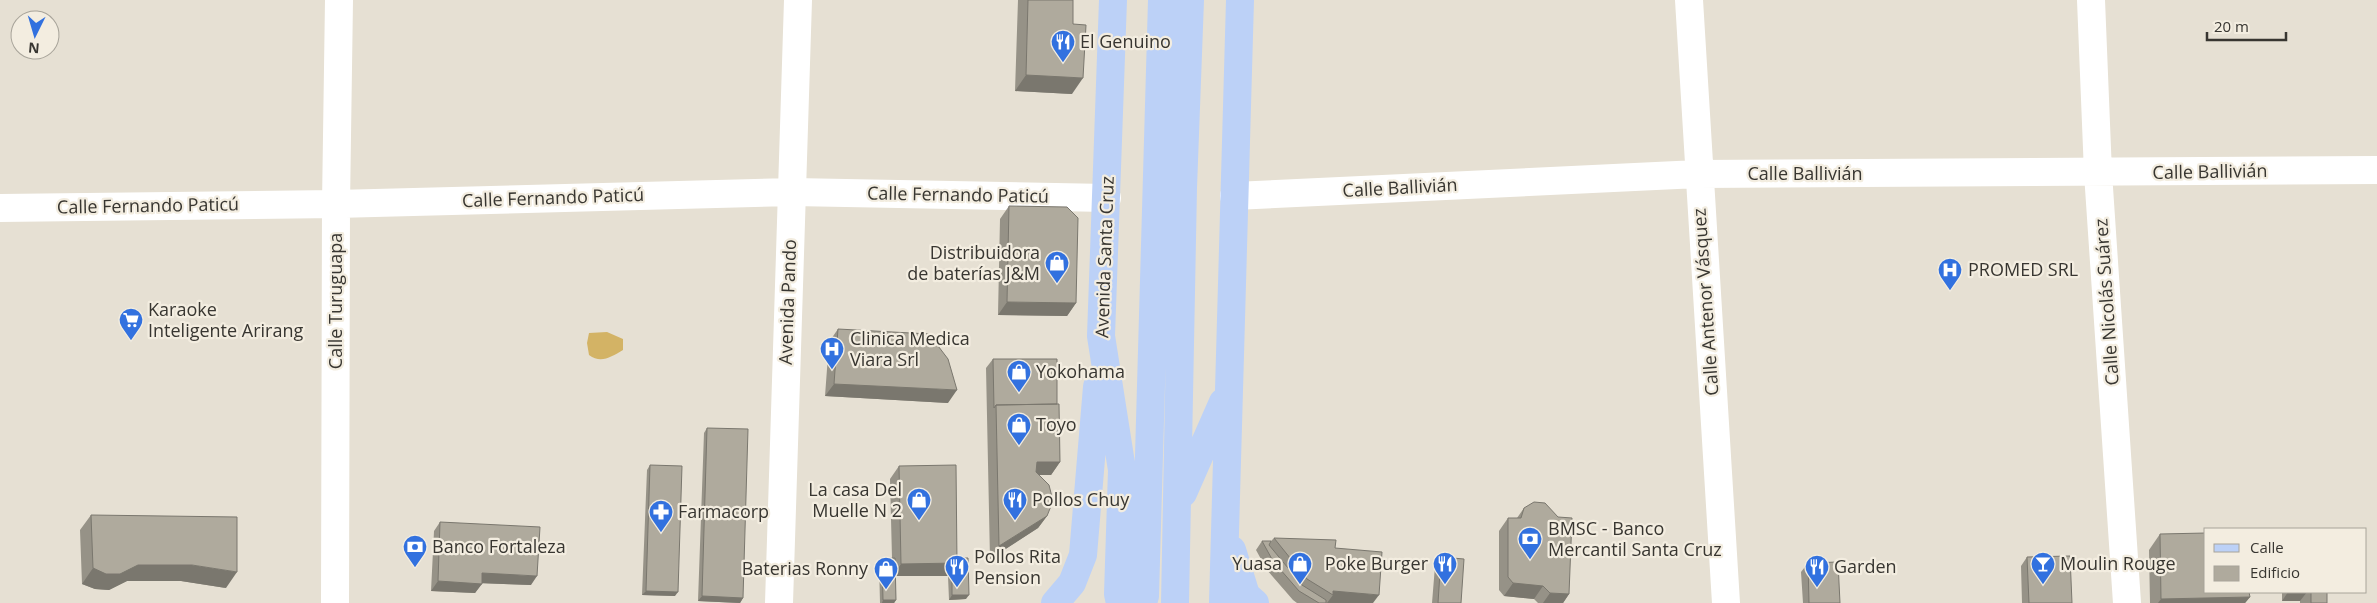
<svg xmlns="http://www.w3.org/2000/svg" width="2377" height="603" font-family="'Open Sans',sans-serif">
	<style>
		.water { fill: #d3b365 }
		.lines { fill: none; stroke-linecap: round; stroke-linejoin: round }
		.minor { stroke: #fff; stroke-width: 28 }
		.major { stroke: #bcd1f7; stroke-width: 28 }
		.wall { fill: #969287 }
		.shaded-wall { fill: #7a776e }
		.building { fill: #afaa9d; stroke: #7a776e }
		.labels { text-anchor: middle; stroke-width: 4.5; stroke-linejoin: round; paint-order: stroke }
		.poi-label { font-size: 18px; fill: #383631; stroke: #f3ede0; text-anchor: start }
		.street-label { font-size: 18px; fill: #383631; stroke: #f3ede0 }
	</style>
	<rect width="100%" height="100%" fill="#e6e0d3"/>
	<path class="water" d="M607 332 623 339V350C611 357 601 364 589 355L587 343 589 333Z"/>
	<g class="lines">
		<path class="minor" d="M1689 0 1726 603
			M2091 0 2098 173 2127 603
			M1234 196 1698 174 2377 170
			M0 208 336 204 793 192 1107 198
			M335 603 336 204 339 0
			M779 603 798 0"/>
		<path class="major" d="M1113 0 1101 336 1122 470 1118 594 1120 603
			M1183 493 1223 402
			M1232 550 1246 595 1255 603
			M1055 603 1072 583 1083 555 1097 387
			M1143 603 1145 596 1162 0
			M1175 603 1183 188 1190 0
			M1223 603 1240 0"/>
	</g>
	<path class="wall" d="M1018 0H1073L1072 94 1015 91Z
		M1009 206 1076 303 1067 316 998 315 1000 219Z
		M838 329 948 403 825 396 829 342Z
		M993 359 1057 404 1060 462 1051 475H1039L1047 516 1038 528 990 559 986 368Z
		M707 428 743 598 740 603 698 601 704 433Z
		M650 465 675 596 642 595 647 470Z
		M899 466 957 558 966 599 949 600 948 576H895L896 600 894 603H880L879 563 882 559 892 558 890 479Z
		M1524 508 1569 594 1563 603H1538L1534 599 1504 596 1499 590V531L1508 518H1517Z
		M91 515 226 588 181 581H127L109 590 95 589 82 584 80 530Z
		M440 522 531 585 482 583 475 593 431 591 434 531Z
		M2160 534 2250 597 2245 603H2150L2149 550Z
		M1274 538 1335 548 1373 603H1297L1293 600 1267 570 1256 550 1262 541H1271Z
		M1441 557 1461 603H1432L1435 566Z
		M2027 557 2072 603H2022L2021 566Z
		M1808 563 1840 603H1803L1801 572Z
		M2282 592H2327V603H2300V601H2282Z"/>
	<path class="shaded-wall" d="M1026 75 1083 78 1072 94 1015 91Z
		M1007 302 1076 303 1067 316 998 315Z
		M834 384 957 390 948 403 825 396Z
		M1037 462H1060L1051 475H1028Z
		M1047 516 1038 528 990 559 999 546Z
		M957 563 948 576H892L901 564Z
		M138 565H192L237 572 226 588 181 581H127L109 590 95 589 82 584 93 568Z
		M482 573 537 576 531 585 476 583Z
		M438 581 482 584 475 593 431 591Z
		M1513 583 1543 586 1534 599 1504 596Z
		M646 591 678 592 675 596 642 595Z
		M1333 591 1379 595 1373 603H1327L1333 595Z
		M2288 592H2307L2300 601H2282Z
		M1550 593 1569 594 1563 603H1543Z
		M952 595H969L966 599 949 600Z
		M702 596 743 598 740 603 698 601Z
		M2250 597 2245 603H2158L2161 599Z
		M883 600H896L894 603H882Z"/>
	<path class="building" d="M1028 0H1073V24L1086 25 1083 78 1026 75Z
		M1009 206 1067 207 1078 218 1076 303 1007 302Z
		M838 329 929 334 948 359 957 390 834 384Z
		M993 359H1057V404L996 405 994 408Z
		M1059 404 1060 462H1037L1036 472 1049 485 1053 501 1047 516 999 546 996 405Z
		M707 428 748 429 743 598 702 596Z
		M650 465 682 466 678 592 646 591Z
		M956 465 957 563 901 564 899 466Z
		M1534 502 1545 503 1558 517 1572 518 1569 594 1550 593 1543 586 1513 583 1508 577V518H1521L1524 508Z
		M91 515 237 517V572L192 565H138L120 574H106L93 568Z
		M440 522 540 527 537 576 482 573V584L438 581Z
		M2206 533V592H2249L2250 597 2161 599 2160 534Z
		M1274 538 1336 540 1335 548 1382 552 1379 595 1333 591V595L1307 579Z
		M1262 541H1271L1269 545 1302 585 1326 600V603H1319L1299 591 1273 561Z
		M2070 556 2072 603H2029L2027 557Z
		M1441 557 1464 559 1461 603H1438Z
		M895 558 896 600H883L882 559Z
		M957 558H968L969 595H952V571L957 563Z
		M1838 562 1840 603H1809L1808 563Z
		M2311 592H2327V603H2311Z"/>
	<defs>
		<symbol id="restaurant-pin" viewBox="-11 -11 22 30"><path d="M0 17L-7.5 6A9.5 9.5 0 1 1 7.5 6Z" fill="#3271df" stroke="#f3ede0"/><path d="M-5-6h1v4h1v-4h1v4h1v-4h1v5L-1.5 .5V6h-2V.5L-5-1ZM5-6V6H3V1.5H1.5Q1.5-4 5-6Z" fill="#fff"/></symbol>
		<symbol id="shop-pin" viewBox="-11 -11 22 30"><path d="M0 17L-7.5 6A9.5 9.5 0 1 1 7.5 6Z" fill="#3271df" stroke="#f3ede0"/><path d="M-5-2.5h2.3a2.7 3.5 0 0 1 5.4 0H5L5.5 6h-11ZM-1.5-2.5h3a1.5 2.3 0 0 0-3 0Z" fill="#fff"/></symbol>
		<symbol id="hospital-pin" viewBox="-11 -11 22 30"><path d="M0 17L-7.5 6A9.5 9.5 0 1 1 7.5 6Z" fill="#3271df" stroke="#f3ede0"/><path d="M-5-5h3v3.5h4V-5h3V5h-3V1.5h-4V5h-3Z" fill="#fff"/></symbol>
		<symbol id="supermarket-pin" viewBox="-11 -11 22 30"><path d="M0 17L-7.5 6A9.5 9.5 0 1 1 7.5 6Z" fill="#3271df" stroke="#f3ede0"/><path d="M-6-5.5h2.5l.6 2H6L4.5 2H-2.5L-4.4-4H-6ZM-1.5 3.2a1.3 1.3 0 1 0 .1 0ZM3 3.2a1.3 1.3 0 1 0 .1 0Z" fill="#fff"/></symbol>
		<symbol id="pharmacy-pin" viewBox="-11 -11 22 30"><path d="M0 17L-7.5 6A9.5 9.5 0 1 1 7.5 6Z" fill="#3271df" stroke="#f3ede0"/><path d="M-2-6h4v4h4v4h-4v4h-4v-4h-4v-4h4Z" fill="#fff"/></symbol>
		<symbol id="bank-pin" viewBox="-11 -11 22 30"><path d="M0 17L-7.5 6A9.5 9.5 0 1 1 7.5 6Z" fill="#3271df" stroke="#f3ede0"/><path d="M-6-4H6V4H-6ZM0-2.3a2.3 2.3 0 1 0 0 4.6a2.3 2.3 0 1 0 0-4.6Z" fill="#fff"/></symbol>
		<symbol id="bar-pin" viewBox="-11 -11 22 30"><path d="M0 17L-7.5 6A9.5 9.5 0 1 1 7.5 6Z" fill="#3271df" stroke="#f3ede0"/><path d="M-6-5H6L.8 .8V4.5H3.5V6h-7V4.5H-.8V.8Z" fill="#fff"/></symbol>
	</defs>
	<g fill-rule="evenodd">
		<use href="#restaurant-pin" x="1049" y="28" width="28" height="38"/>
		<use href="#shop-pin" x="1043" y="249" width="28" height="38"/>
		<use href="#hospital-pin" x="1936" y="256" width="28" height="38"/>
		<use href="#supermarket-pin" x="117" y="306" width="28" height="38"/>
		<use href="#hospital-pin" x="818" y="335" width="28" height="38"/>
		<use href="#shop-pin" x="1005" y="358" width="28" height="38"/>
		<use href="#shop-pin" x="1005" y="411" width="28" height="38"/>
		<use href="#shop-pin" x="905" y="486" width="28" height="38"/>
		<use href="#restaurant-pin" x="1001" y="486" width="28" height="38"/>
		<use href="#pharmacy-pin" x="647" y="498" width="28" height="38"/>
		<use href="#bank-pin" x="1516" y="525" width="28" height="38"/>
		<use href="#bank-pin" x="401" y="533" width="28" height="38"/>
		<use href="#shop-pin" x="1286" y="550" width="28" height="38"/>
		<use href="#restaurant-pin" x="1431" y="550" width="28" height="38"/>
		<use href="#bar-pin" x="2029" y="550" width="28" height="38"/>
		<use href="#restaurant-pin" x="943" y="553" width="28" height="38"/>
		<use href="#restaurant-pin" x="1803" y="553" width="28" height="38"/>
		<use href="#shop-pin" x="872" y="555" width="28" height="38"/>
	</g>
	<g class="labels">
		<g class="poi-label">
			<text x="1080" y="48">El Genuino</text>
			<text x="1040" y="259" text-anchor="end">Distribuidora<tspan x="1040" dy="21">de baterías J&amp;M</tspan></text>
			<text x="1968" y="276">PROMED SRL</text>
			<text x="148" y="316">Karaoke<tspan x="148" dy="21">Inteligente Arirang</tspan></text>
			<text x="850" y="345">Clinica Medica<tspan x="850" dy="21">Viara Srl</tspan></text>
			<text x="1036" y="378">Yokohama</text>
			<text x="1036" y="431">Toyo</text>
			<text x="902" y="496" text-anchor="end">La casa Del<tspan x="902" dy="21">Muelle N 2</tspan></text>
			<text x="1032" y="506">Pollos Chuy</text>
			<text x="678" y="518">Farmacorp</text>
			<text x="1548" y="535">BMSC - Banco<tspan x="1548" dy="21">Mercantil Santa Cruz</tspan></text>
			<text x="432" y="553">Banco Fortaleza</text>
			<text x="974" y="563">Pollos Rita<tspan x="974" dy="21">Pension</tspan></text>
			<text x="1282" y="570" text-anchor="end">Yuasa</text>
			<text x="1428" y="570" text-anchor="end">Poke Burger</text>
			<text x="2060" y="570">Moulin Rouge</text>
			<text x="1834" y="573">Garden</text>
			<text x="868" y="575" text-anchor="end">Baterias Ronny</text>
		</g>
		<g class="street-label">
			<text transform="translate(2210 172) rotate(-1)" y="6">Calle Ballivián</text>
			<text x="1805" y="180">Calle Ballivián</text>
			<text transform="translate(1400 188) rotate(-3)" y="6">Calle Ballivián</text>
			<text transform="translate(958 195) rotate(1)" y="6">Calle Fernando Paticú</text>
			<text transform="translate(553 198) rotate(-2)" y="6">Calle Fernando Paticú</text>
			<text transform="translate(148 206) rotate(-1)" y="6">Calle Fernando Paticú</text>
			<text transform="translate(1105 257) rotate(-88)" y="6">Avenida Santa Cruz</text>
			<text transform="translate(336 301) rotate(-90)" y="6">Calle Turuguapa</text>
			<text transform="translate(788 302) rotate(-88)" y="6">Avenida Pando</text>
			<text transform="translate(1706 302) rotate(-94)" y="6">Calle Antenor Vásquez</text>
			<text transform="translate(2107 302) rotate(-94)" y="6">Calle Nicolás Suárez</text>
		</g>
	</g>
	<rect x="2204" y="528" width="162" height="65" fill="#f3ede0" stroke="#a8a49a"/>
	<rect x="2214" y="544" width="25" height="8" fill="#bcd1f7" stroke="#a8a49a"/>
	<text x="2250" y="553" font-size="15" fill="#383631">Calle</text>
	<rect x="2214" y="566" width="25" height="15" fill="#afaa9d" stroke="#a8a49a"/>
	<text x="2250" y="578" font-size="15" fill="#383631">Edificio</text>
	<g transform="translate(35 35) rotate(185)"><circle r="24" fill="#f3ede0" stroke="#a8a49a"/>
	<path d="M0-4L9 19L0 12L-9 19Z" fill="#3271df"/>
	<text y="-8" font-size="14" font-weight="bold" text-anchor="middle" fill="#383631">N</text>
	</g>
	<path d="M2207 32v8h79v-8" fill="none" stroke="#383631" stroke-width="2.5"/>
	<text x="2214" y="32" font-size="15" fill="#383631" stroke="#f3ede0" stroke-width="4" paint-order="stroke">20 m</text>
</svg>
